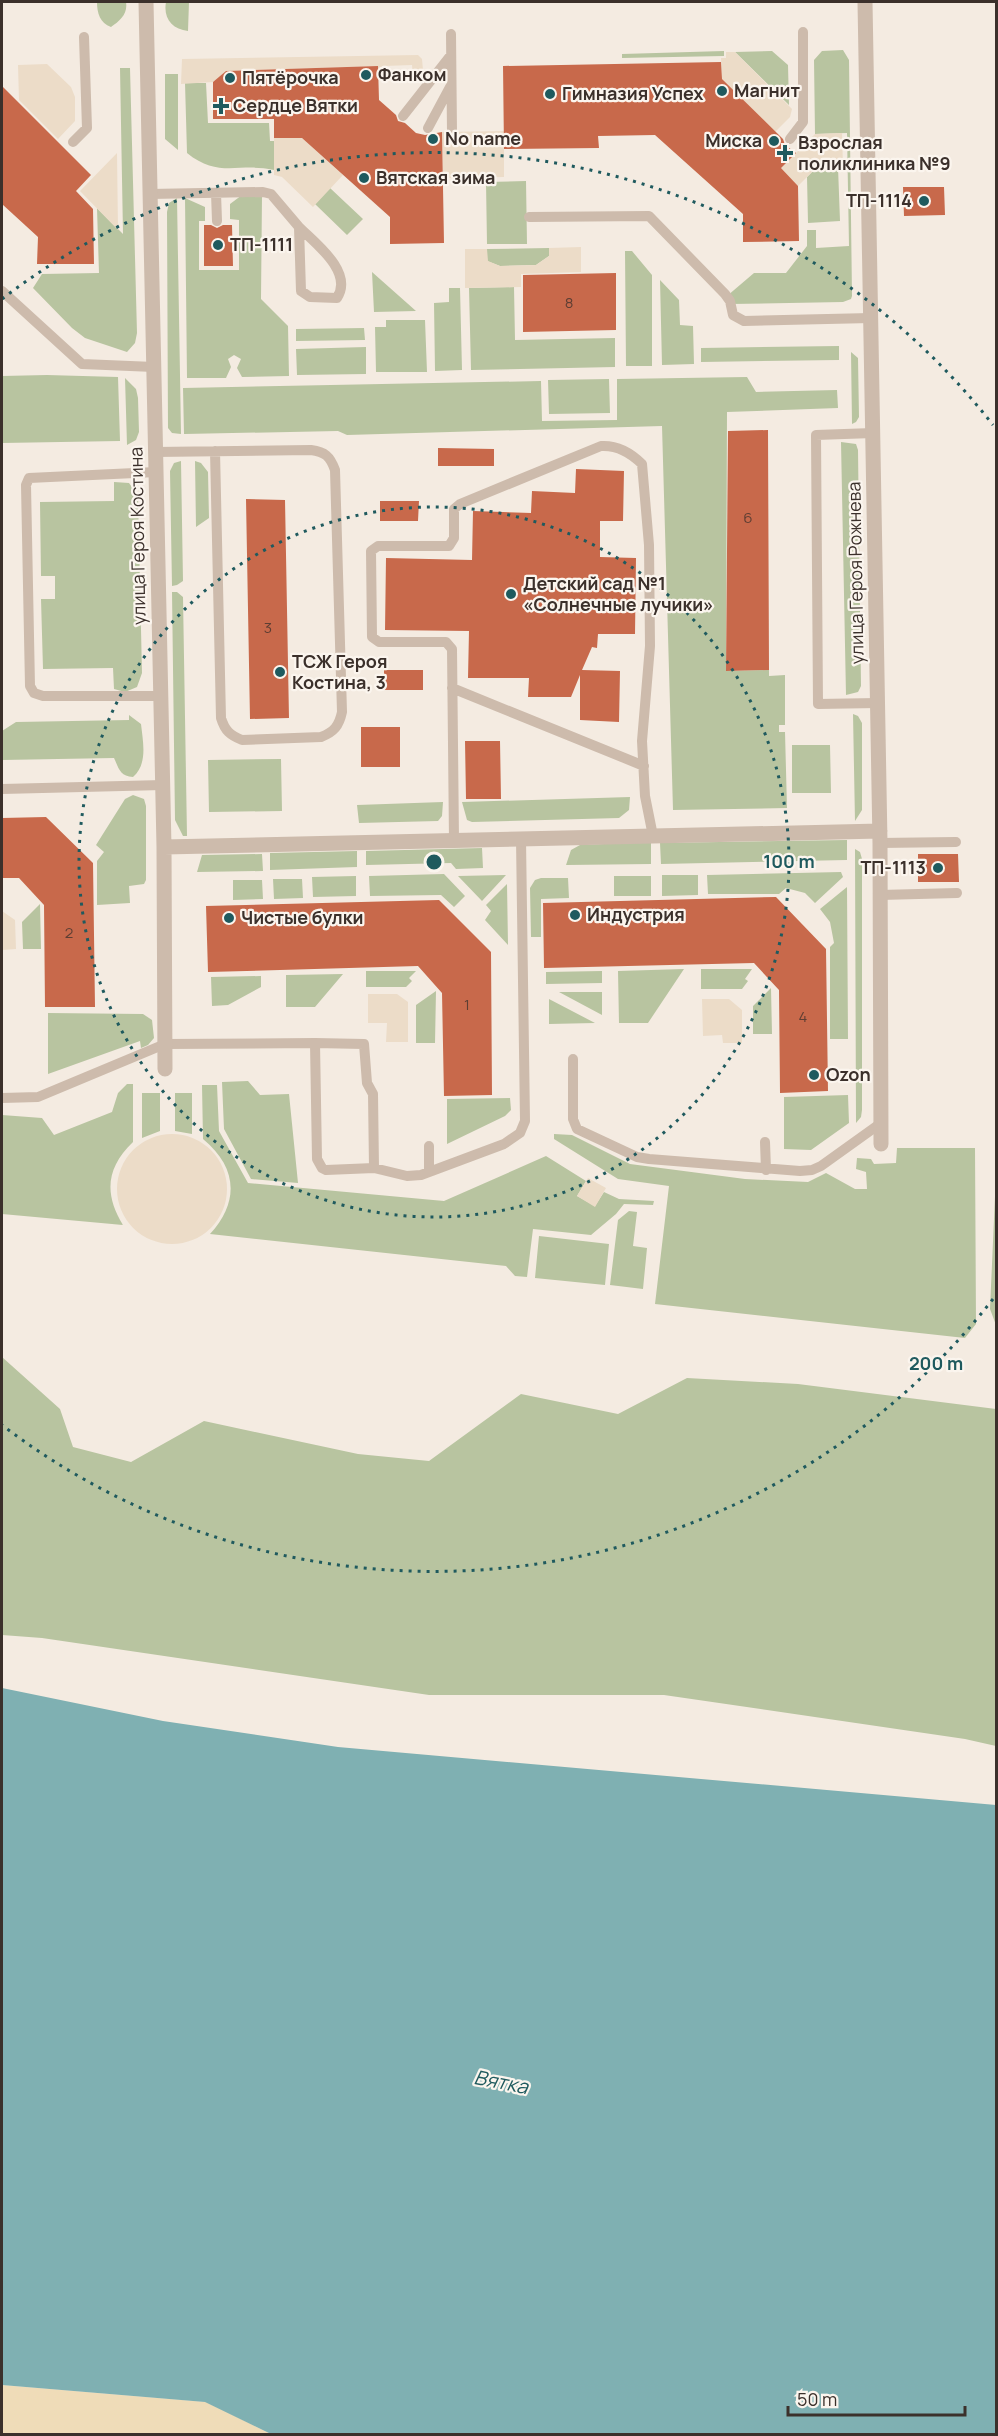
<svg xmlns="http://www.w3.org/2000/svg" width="998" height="2436" font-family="Manrope,sans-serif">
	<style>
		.green { fill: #b8c4a0 }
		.sand { fill: #efdcb8 }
		.plaza { fill: #ecdcc8 }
		.water { fill: #7fb0b2 }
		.building { fill: #c8694b }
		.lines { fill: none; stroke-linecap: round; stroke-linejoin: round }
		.service { stroke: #cdbbac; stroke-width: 10 }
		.minor { stroke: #cdbbac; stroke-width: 15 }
		.ring { fill: none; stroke: #1f5a5e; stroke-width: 3; stroke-dasharray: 3 6 }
		.poi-dot { fill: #1f5a5e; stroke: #fbf5ee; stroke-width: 2 }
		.labels { text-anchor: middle; stroke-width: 4.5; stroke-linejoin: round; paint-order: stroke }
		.number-label { font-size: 15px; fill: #5e3e33 }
		.poi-label { font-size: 18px; font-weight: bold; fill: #3b302b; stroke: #fbf5ee; text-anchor: start }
		.street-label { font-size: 18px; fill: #3b302b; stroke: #fbf5ee }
		.water-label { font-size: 20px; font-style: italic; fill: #1f5a5e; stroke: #fbf5ee }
		.centre { fill: #1f5a5e; stroke: #fbf5ee; stroke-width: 3 }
		.ring-label { font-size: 18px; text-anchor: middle; font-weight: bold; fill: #1f5a5e; stroke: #fbf5ee; stroke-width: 4.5; stroke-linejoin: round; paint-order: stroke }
	</style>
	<rect width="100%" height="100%" fill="#f4ebe1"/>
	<path class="green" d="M97 2H126C128 14 120 21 111 27 100 23 97 13 97 2Z
		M166 2H189L188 31C172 29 163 18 166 2Z
		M843 50 849 60 852 296 851 299 843 302 730 304 727 296 754 273H786L807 246V230H816V248L849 246 847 133 815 134 814 60 822 51Z
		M724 51V56L622 58V54Z
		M772 51 788 65 789 105 735 52Z
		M120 68H130L137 333 135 343 127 352 85 338 72 328 33 288 42 274 99 273 97 208 123 234Z
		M165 74H178V150L165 139Z
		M185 83H206L208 123H269L270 141H274V170C239 162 219 179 187 153Z
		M838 167 840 221 808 223 807 177 816 168Z
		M526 181 527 244H487L486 182Z
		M330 188 363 219 347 235 315 204Z
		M242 195H262L261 299 288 326 289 376 242 377 237 368 241 359 234 355 228 359 231 367 226 378H187L185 198 205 207V221H199V270H239V220L230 219V204Z
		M177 198 181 434 172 433 168 428 167 212 169 203Z
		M549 248V256L536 265 500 266 487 261V249Z
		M625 251H632L652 275V366H626Z
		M372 272 416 311 374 312Z
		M660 280 679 300 680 325 693 326 694 364 662 365Z
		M514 287 515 340 615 338V367L471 370 469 288Z
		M449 288H460L462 370 435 371 434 303 449 302Z
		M386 320H425L427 372H376L375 327H386Z
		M364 328 365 340 296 341V329Z
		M839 346V360L701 362V348Z
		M366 347V374L297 375 296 349Z
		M851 352 858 358 859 417 856 422 852 424Z
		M47 375 118 377 120 441 2 443V376Z
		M747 377 756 392 837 390 838 408 727 412 726 671 769 670V676L785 675V725H779V732H785L787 808 673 810 662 426 347 435 338 431 184 434 183 388 541 381 542 421 617 420V379Z
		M125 378 136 389 138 398 139 432 136 440 127 445Z
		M609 379 610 413 549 414 548 380Z
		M841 442 856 444 858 450 861 686 858 692 846 695Z
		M181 461 183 581 177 585 172 586 170 471 174 463Z
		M195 461 201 463 208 472 209 518 196 527Z
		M114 482 129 483 138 496 142 673 137 687 125 692 114 689 113 668 43 669 41 599H55V576H41L40 502 114 501Z
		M172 592H177L183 597 187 836H183L175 820Z
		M853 714 858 716 862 723V810L855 821Z
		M129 715 141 724C143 742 148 764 133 777 120 776 119 769 114 758L2 760V731L16 722 129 720Z
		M830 745 831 793H792V745Z
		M281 759 282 811 209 812 208 760Z
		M133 795 144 799 146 806V880L144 884 129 886 130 903 97 905V861L104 852 96 845 125 799Z
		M630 797 629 810 619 818 472 822 467 820 462 802Z
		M443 802 442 816 438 821 359 823 357 805Z
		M847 840V860L661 864 660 843Z
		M651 842V864L566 865 571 850 580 845Z
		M482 848 483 868 456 869 451 863 366 865V851Z
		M855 849 860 852 862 859V1110L861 1117 856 1123Z
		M357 851V867L270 870V853Z
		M262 854 263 871 197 872 202 855Z
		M841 872 843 877 815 903 805 893 786 888 779 894H708L707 875Z
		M444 874 465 896 454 907 441 895 370 896 369 876Z
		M506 875 482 901 458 876Z
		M662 875H698V895L662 896Z
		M356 876V896L313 897 312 877Z
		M614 876H651V896H614Z
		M541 878H568L569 898 541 899V937H531L530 888 535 880Z
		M273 879H302L303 898 274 899Z
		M233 880H262L263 899 233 900Z
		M507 884 508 945 485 920 491 911 486 905Z
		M847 887 848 1039H830V947L834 943 830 922 820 909Z
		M40 904 41 949H23L22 922Z
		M684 969 648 1023H619L618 971Z
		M701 969H752L745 979 748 981 742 989H701Z
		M366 971H416L409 978 412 981 406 987H366Z
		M602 971V983L546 984V972Z
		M343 974 315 1007H286V975Z
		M261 976V987L228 1005 212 1006 211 977Z
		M771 988 772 1034H753V1006Z
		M436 991 435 1043H416V1005Z
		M559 992H602V1015Z
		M549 999 595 1023 549 1024Z
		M48 1013 143 1014 152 1020 154 1038 148 1045 141 1048 140 1041 48 1074Z
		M248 1081 260 1095 289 1094 298 1183 251 1179 224 1129 222 1082Z
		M127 1084H133V1142C106 1168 104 1194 123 1225L2 1214V1115L42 1118 54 1135 112 1112 118 1093Z
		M202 1085H217L219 1131 248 1183 444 1201 546 1156 586 1181 577 1196 595 1206 604 1192 619 1199 654 1201 653 1205 624 1204 616 1214 591 1235 533 1229 527 1277 515 1276 506 1266 210 1234C240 1201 237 1167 203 1139Z
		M142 1093H160V1131L142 1138Z
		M175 1093H192V1134L175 1131Z
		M848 1095 849 1123 811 1150 784 1149V1097Z
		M510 1098 511 1110 505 1116 447 1144V1099Z
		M554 1134 572 1135 630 1164 745 1179 808 1182 826 1173 855 1189H867L866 1172 856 1169 857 1158 871 1159 874 1164 896 1163 897 1148H975L976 1324 965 1338 655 1304 669 1186 618 1179 554 1139Z
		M996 1174V1325L990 1309Z
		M629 1211 637 1212 633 1246 647 1248 643 1289 610 1285 618 1220Z
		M539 1236 609 1244 605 1285 535 1278Z
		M2 1357 60 1409 73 1447 131 1462 204 1421 358 1454 429 1461 521 1394 618 1414 687 1378 798 1384 996 1409V1746L965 1739 664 1695H429L42 1638 2 1635Z"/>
	<path class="sand" d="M2 2385 206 2402 271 2434H2Z"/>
	<path class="plaza" d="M726 52H735L792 109 790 117 775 132 722 79 721 58H726Z
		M418 55 422 59 423 70 413 77 412 65 384 66V77L378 78 377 66 227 71 213 82 181 84 182 59Z
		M47 64 71 87 75 97V121L58 139 19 100 18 65Z
		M504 131V177L443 178 442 132Z
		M842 133 843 167 816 168 798 186 781 168 815 134Z
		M274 138H302L343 175 313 207 282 177 274 175Z
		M117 153 118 230 80 191Z
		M581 247V272L521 274V287L465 288V249H487L488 261 500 266 536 265 549 256V248Z
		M2 911 15 920 16 949 2 950Z
		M368 994H397L408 1002V1042H386L387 1023H368Z
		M702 999H729L742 1010V1043H723L722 1035 703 1036Z
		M117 1189a55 55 0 1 1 110 0a55 55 0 1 1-110 0Z
		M588 1178 606 1188 595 1207 577 1196Z"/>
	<path class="water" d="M2 1688 163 1721 338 1747 996 1805V2434H271L205 2402 2 2385Z"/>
	<path class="building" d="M721 62 722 79 783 139 785 145 796 153 781 168 798 186 799 241 743 242V214L655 135 598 136 599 148 504 149 503 66Z
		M378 66 379 100 396 115 398 121 405 123 416 133 425 135 442 132 444 243 390 244V217L302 138H274V119H213V82L226 71Z
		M2 86 91 175 76 191 93 209 94 264H37L38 237 2 204Z
		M903 187H944L945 215 904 216Z
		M204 225H211L217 228 223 225H232L233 266H204Z
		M616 273V330L523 332V275Z
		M768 430 769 670 726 671 728 431Z
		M438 448 494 449V466H438Z
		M576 469 624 471 623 521H600V557L636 558 635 634H598L597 648 592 647 582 670 620 671 619 722 580 720V675L571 697H528L529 678H468L469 631 385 630 386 558 472 560 473 511 531 513 532 491 575 493Z
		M246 499 285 500 289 718 250 719Z
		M380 501H419L418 521H380Z
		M384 670H423V690H384Z
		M361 727H400V767H361Z
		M465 741H500L501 799H466Z
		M46 817 93 863 95 1007H45L44 905 19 878H2V818Z
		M918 854H958L959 882H918Z
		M776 897 826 949 828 1091 780 1093 779 990 754 963 544 968 543 903Z
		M439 900 491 952 492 1095 444 1096 442 993 418 966 208 972 206 906Z"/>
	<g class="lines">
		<path class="service" d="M451 34 452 132
			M403 116 451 55
			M428 128 450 87
			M790 139 803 122V32
			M73 142 87 128 84 37
			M216 193 217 221
			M150 194 263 192 271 194 299 227 301 291 310 297 337 298C354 272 315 243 299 227
			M529 217 649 216 725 294 730 301 733 315 744 321 871 318
			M2 291 82 364 154 367
			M873 433 816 435 818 704 877 703
			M155 452 311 450C325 452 330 456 335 470L342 712C339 726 334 732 321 737L242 740C230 735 225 731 221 718L215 451
			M156 472 29 478 26 485 30 686 34 693 43 696H161
			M452 688 644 766
			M2 789 163 785
			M454 840 452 649 446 642H379L372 637 371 551 378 546H449L454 538V509L460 504 601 446C617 445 631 453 642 464L649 545 650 646 642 741 645 796 653 836
			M880 843 956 842
			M880 895 957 893
			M573 1059V1119L577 1129 637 1157 649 1159 800 1171 812 1170 821 1166 881 1123
			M2 1098 38 1097 165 1044 315 1043
			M765 1142 766 1170
			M374 1168 373 1094 367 1083 364 1044 315 1043 317 1159 322 1168 326 1170 374 1168 407 1176 421 1175 504 1144 520 1133 525 1121 521 839
			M429 1171V1146"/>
		<path class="minor" d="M146 2 164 847 165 1069
			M865 2 880 843 881 1144
			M164 847 880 831"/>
	</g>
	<g class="ring">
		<circle cx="434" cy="862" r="355"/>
		<path d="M993 1299A710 710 0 0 1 2 1425M2 299A710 710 0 0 1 993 425"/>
	</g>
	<g class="poi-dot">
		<circle cx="366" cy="75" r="6"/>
		<circle cx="230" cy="78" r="6"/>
		<circle cx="722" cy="91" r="6"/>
		<circle cx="550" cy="94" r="6"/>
		<path d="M218 97h6v6h6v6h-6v6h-6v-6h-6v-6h6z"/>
		<circle cx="433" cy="139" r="6"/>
		<circle cx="774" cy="141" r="6"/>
		<path d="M782 144h6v6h6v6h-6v6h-6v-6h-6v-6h6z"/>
		<circle cx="364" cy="178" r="6"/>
		<circle cx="924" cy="201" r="6"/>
		<circle cx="218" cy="245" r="6"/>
		<circle cx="511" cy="594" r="6"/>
		<circle cx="280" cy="672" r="6"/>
		<circle cx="938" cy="868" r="6"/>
		<circle cx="575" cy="915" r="6"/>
		<circle cx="229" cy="918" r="6"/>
		<circle cx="814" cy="1075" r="6"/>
	</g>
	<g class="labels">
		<g class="number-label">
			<text x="569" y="308">8</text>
			<text x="748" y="523">6</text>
			<text x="268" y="633">3</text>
			<text x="69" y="938">2</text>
			<text x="467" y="1010">1</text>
			<text x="803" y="1022">4</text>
		</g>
		<g class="poi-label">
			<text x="378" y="81">Фанком</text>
			<text x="242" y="84">Пятёрочка</text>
			<text x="734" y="97">Магнит</text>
			<text x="562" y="100">Гимназия Успех</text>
			<text x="233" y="112">Сердце Вятки</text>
			<text x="445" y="145">No name</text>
			<text x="762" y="147" text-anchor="end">Миска</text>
			<text x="798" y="149">Взрослая<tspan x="798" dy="21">поликлиника №9</tspan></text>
			<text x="376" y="184">Вятская зима</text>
			<text x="912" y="207" text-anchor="end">ТП-1114</text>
			<text x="230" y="251">ТП-1111</text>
			<text x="523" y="590">Детский сад №1<tspan x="523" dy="21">«Солнечные лучики»</tspan></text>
			<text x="292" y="668">ТСЖ Героя<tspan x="292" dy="21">Костина, 3</tspan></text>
			<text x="926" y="874" text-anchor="end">ТП-1113</text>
			<text x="587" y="921">Индустрия</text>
			<text x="241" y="924">Чистые булки</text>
			<text x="826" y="1081">Ozon</text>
		</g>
		<g class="street-label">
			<text transform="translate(138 536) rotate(-91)" y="6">улица Героя Костина</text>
			<text transform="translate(856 573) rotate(-91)" y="6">улица Героя Рожнева</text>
		</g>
		<g class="water-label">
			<text transform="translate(501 2082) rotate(11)" y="7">Вятка</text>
		</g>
	</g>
	<circle cx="434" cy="862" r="9" class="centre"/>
	<g class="ring-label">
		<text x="789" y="868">100 m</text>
		<text x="936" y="1370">200 m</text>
	</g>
	<rect width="998" height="2436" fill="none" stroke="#3b302b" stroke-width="6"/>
	<path d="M788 2406v9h177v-9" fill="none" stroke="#3b302b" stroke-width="3"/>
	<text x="797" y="2406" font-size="18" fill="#3b302b" stroke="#fbf5ee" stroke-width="4.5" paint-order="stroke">50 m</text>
</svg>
